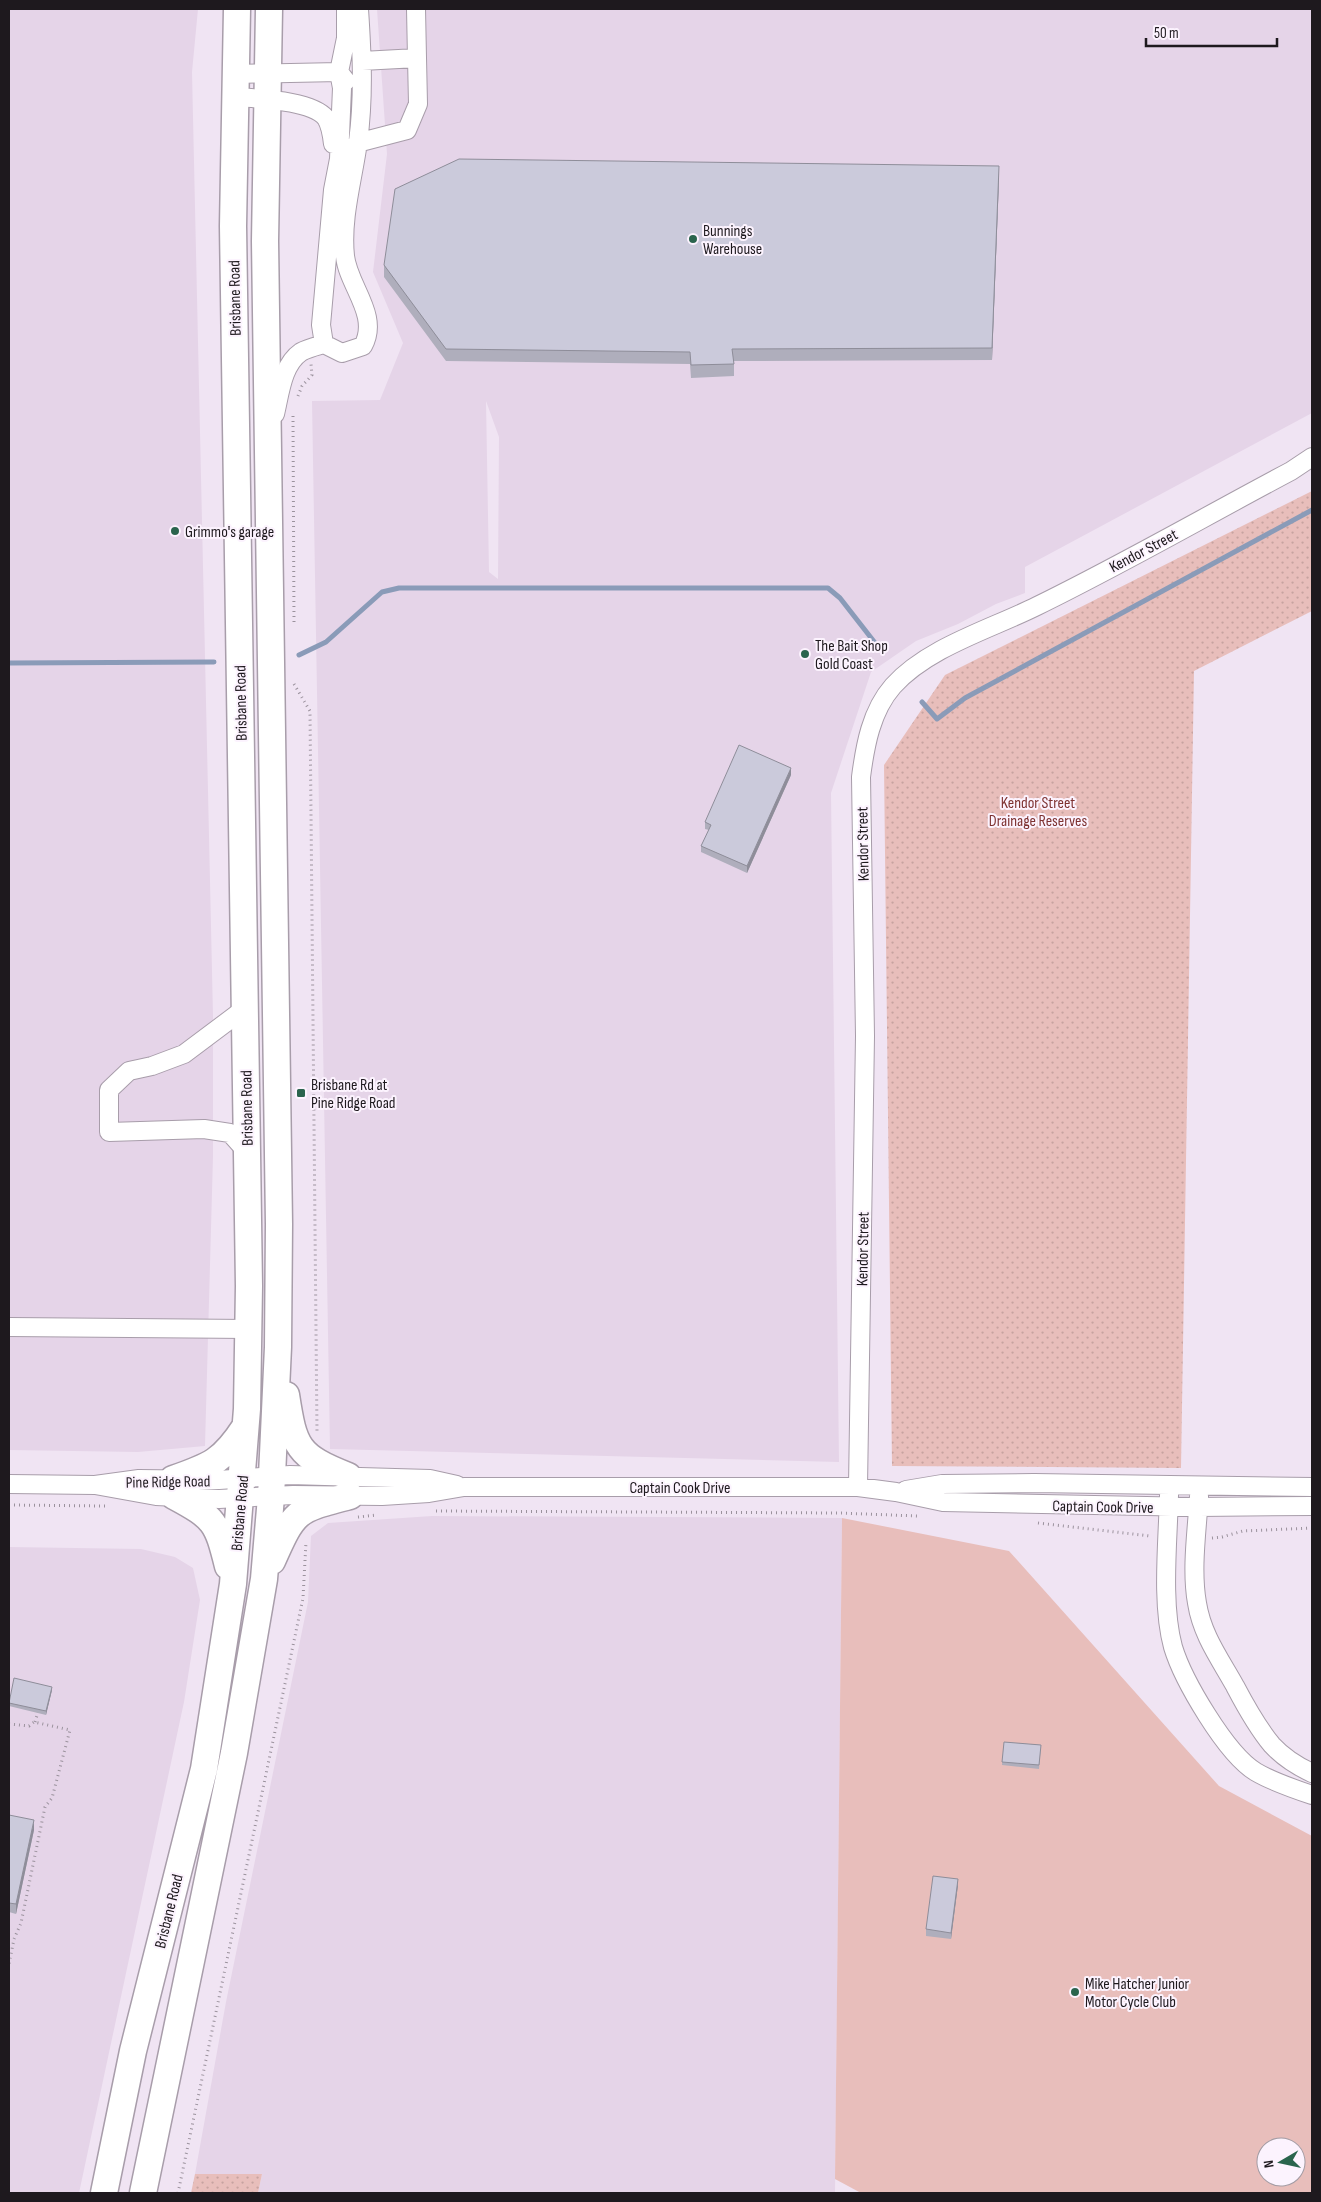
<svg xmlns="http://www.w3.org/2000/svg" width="1321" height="2202" font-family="'Sofia Sans Condensed',sans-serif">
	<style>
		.built { fill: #e5d4e8; fill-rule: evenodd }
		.grass { fill: url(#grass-dots) }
		.pitch { fill: #e8bebb; fill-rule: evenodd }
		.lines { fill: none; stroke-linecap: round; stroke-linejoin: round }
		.stream { stroke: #8a9bb8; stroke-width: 5 }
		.minor-casing { stroke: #a89daa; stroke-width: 20 }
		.highway-casing { stroke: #a89daa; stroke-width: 29 }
		.path { stroke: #9b929d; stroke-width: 3; stroke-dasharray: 1 4; stroke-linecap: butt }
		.minor { stroke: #fff; stroke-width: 18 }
		.highway { stroke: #fff; stroke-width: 26 }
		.wall { fill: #afaebc }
		.shaded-wall { fill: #8e8d99 }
		.building { fill: #cbcadb; stroke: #8e8d99 }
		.poi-dot { fill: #2a644d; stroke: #fcf3fe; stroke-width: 2 }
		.labels { text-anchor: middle; stroke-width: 4; stroke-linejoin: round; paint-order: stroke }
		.poi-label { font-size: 16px; fill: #1e191e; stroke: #fcf3fe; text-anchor: start }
		.street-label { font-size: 16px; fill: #1e191e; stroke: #fcf3fe }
		.park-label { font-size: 16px; fill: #7e3231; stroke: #fcf3fe }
	</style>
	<defs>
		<pattern id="grass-dots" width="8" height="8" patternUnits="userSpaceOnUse" patternTransform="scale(1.25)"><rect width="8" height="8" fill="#e8bebb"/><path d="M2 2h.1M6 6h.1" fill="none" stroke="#c7a3a0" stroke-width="1.8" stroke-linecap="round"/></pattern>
	</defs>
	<rect width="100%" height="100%" fill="#f0e4f3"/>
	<path class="built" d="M9 9H198L192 72 213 1016V1156L205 1446 138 1452 9 1450Z
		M377 9H1312V413L1025 567V593L996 604 958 624 916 641 871 672 831 793 839 1462 330 1449 312 401 380 400 403 343 373 272 387 154ZM486 401 499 437 498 579 489 572Z
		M432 1516 842 1518 835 2193H258L262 2174H195L226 2002 308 1602 311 1536 328 1523Z
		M9 1547 141 1549 175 1557 193 1568 200 1600 184 1702 79 2193H9Z"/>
	<path class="grass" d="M1312 491V611L1194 671 1181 1468 892 1466 884 765 945 675Z
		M195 2174H262L258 2193H191Z"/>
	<path class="pitch" d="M842 1518 1009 1551 1219 1786 1312 1836V2193H861L835 2179ZM1266 2147H1296V2177H1266Z"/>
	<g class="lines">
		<path class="stream" d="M299 655 326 642 382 592 399 588H828L840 598 879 648
			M9 663 214 662
			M922 702 937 719 965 698 1312 510"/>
		<defs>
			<path id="minor" d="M362 61 417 58 416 9
				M235 74 339 72 346 81
				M236 97C258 99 311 100 326 118 331 126 332 135 333 144
				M357 143 407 130 418 104 417 58
				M324 344 321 325 333 190 339 159 342 88 339 72 346 38V9
				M275 414C280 394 282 365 301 352 308 348 317 346 324 344L342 353 363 346C380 315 348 286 345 256 341 218 353 179 358 142 364 97 362 54 359 9
				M244 1009 184 1054 152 1066 129 1071 109 1090V1132L204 1129 230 1133 247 1152
				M9 1327 249 1329
				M9 1484 95 1485 139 1479 219 1480 290 1475 430 1479 457 1485
				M95 1485 156 1496 219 1499 293 1495 382 1496 429 1493 464 1487H858L896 1492 943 1502 1198 1507 1312 1506
				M858 1487 865 1036 861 777C865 746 871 711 893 686 928 647 991 629 1037 606 1123 564 1206 516 1291 471L1312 457
				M906 1490 942 1484 1034 1483 1312 1487
				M1169 1495C1168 1541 1161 1603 1173 1647 1183 1680 1226 1754 1256 1772 1273 1782 1294 1789 1312 1795
				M1199 1496C1197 1531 1191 1569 1197 1603 1202 1635 1220 1659 1235 1686 1246 1707 1257 1727 1272 1745 1283 1757 1297 1766 1312 1773"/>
			<path id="highway" d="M286 1395C294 1447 297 1456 348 1476
				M173 1479C211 1466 223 1461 245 1427
				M174 1496C215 1518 217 1522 228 1566
				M272 1561C295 1509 296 1510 350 1496
				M104 2193 133 2051 204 1769 233 1584 247 1409 249 1286 233 226 237 9
				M143 2193 234 1753 264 1579 271 1497 278 1347 279 1224 265 241 269 9"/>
		</defs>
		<use href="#minor" class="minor-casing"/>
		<use href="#highway" class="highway-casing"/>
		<path class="path" d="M298 396 302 386 312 375 311 364
			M293 416 294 622
			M294 684 310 711 317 1433
			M9 1505 106 1506
			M436 1511 839 1513 917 1516
			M358 1517 377 1515
			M1038 1523 1150 1536
			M1212 1538 1222 1537 1243 1531 1312 1528
			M35 1722 39 1709
			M9 1724 29 1726 34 1722 70 1730 52 1798 45 1807 21 1923 14 1939 9 1964
			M178 2193 303 1598 306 1542"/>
		<use href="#minor" class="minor"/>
		<use href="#highway" class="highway"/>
	</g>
	<path class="wall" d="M999 178 992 360 734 361V376L691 378 690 364 446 361 384 277V265Z
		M791 775 747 873 701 852V846L709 830 705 829V822Z
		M52 1690 46 1715 9 1706V1700Z
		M1004 1742 1041 1745 1039 1769 1002 1765Z
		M9 1815 34 1830 16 1914 9 1912Z
		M958 1885 951 1939 926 1936V1929Z"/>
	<path class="shaded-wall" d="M999 166V178L992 360V348Z
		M791 768V775L747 873V866Z
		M52 1687V1690L46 1715V1711Z
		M34 1820V1830L16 1914V1904Z
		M958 1879V1885L951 1939V1933Z"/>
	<path class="building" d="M459 159 999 166 992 348 732 349 734 364 691 365 690 352 446 349 384 265 395 189Z
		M739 745 791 768 747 866 701 846 711 825 705 822Z
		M14 1678 52 1687 46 1711 9 1703Z
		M1004 1742 1041 1745 1039 1765 1002 1762Z
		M9 1815 34 1820 16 1904 9 1903Z
		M933 1876 958 1879 951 1933 926 1929Z"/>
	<g class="poi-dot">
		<circle cx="693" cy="239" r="5"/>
		<circle cx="175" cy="531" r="5"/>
		<circle cx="805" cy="654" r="5"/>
		<rect x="296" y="1088" width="10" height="10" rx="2.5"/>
		<circle cx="1075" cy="1992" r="5"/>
	</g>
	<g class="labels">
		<g class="poi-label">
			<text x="703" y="236">Bunnings<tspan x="703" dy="18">Warehouse</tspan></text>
			<text x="185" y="537">Grimmo's garage</text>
			<text x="815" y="651">The Bait Shop<tspan x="815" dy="18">Gold Coast</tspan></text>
			<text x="311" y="1090">Brisbane Rd at<tspan x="311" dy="18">Pine Ridge Road</tspan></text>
			<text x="1085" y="1989">Mike Hatcher Junior<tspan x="1085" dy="18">Motor Cycle Club</tspan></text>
		</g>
		<g class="street-label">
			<text transform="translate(234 298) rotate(-91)" y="6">Brisbane Road</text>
			<text transform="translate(1143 550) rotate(-28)" y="6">Kendor Street</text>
			<text transform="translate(240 703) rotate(-91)" y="6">Brisbane Road</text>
			<text transform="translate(862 844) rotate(-91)" y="6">Kendor Street</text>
			<text transform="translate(246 1108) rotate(-91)" y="6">Brisbane Road</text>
			<text transform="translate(862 1249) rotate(-89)" y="6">Kendor Street</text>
			<text transform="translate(168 1481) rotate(-1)" y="6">Pine Ridge Road</text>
			<text x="680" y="1493">Captain Cook Drive</text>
			<text transform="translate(1103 1506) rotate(1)" y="6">Captain Cook Drive</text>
			<text transform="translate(239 1513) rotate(-85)" y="6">Brisbane Road</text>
			<text transform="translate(168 1911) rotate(-76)" y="6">Brisbane Road</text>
		</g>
		<g class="park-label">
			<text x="1038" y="808">Kendor Street<tspan x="1038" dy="18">Drainage Reserves</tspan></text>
		</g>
	</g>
	<rect width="1321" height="2202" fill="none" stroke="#1e191e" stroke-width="20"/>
	<g transform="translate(1281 2162) rotate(261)"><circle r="24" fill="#fcf3fe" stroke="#a39ca4"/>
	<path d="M0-4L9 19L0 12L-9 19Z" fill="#2a644d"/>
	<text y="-8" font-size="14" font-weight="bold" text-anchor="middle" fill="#1e191e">N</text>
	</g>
	<path d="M1146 38v8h131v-8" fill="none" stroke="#1e191e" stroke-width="2.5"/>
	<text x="1154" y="38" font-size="15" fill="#1e191e" stroke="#fcf3fe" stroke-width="4" paint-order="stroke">50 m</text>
</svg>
